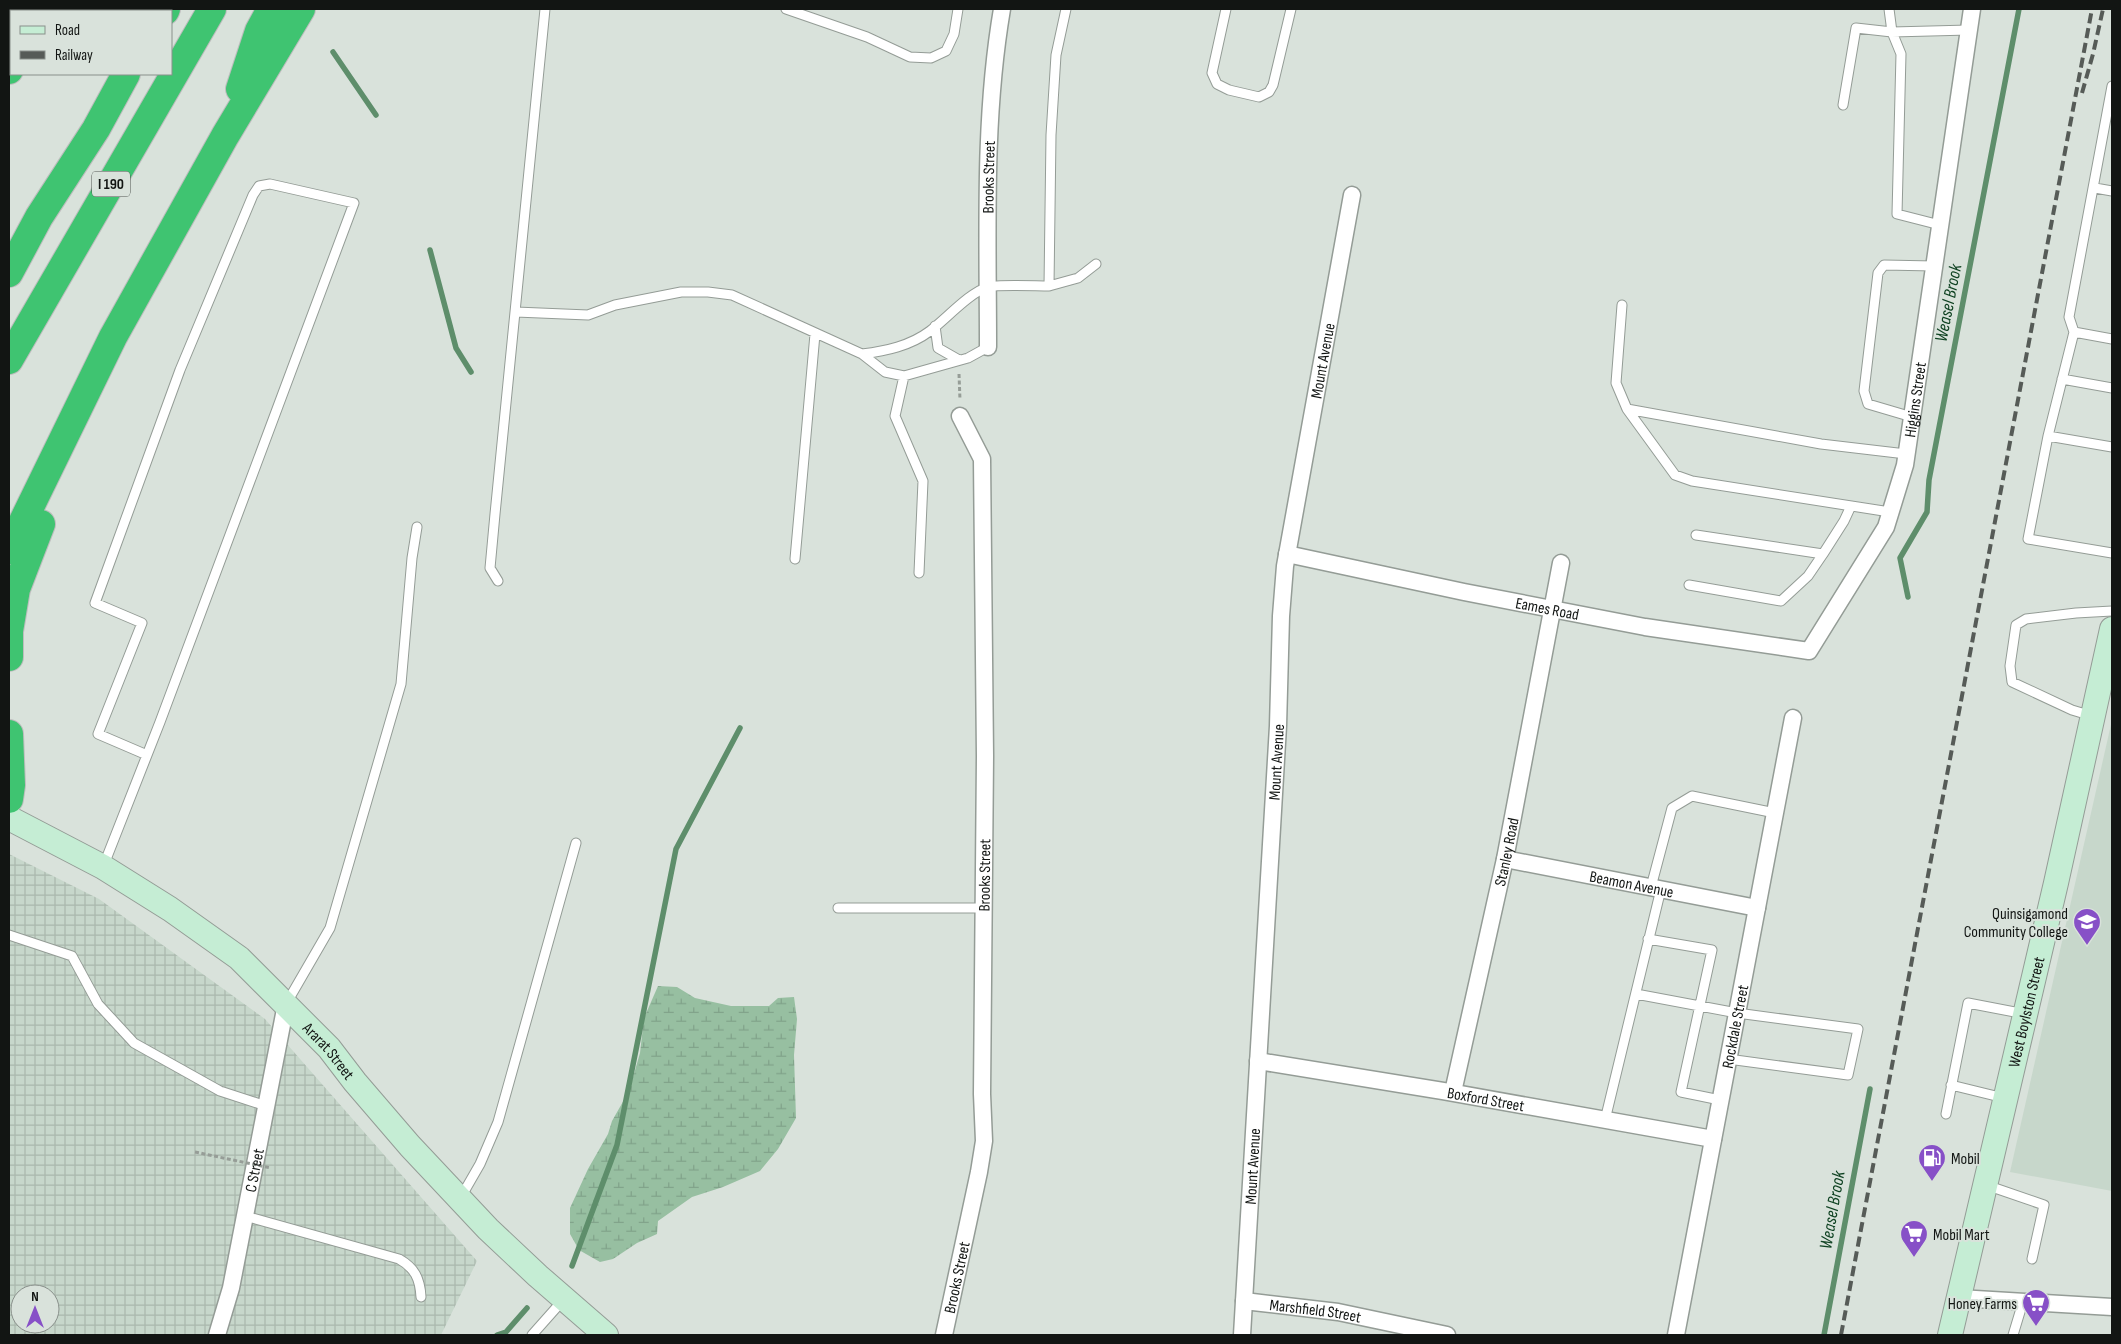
<svg xmlns="http://www.w3.org/2000/svg" width="2121" height="1344" font-family="'Sofia Sans Condensed',sans-serif">
	<style>
		.built { fill: #c7d7cb }
		.industrial { fill: url(#industrial-grid); fill-rule: evenodd }
		.wetland { fill: url(#wetland-marsh) }
		.lines { fill: none; stroke-linecap: round; stroke-linejoin: round }
		.stream { stroke: #5e8e6b; stroke-width: 5.5 }
		.service-casing { stroke: #949c96; stroke-width: 11 }
		.minor-casing { stroke: #949c96; stroke-width: 19 }
		.secondary-casing { stroke: #949c96; stroke-width: 26 }
		.motorway-casing { stroke: #bdbdbd; stroke-width: 30 }
		.path { stroke: #969d97; stroke-width: 3; stroke-dasharray: 4 2.5; stroke-linecap: butt }
		.service { stroke: #fff; stroke-width: 9 }
		.minor { stroke: #fff; stroke-width: 16 }
		.secondary { stroke: #c5edd4; stroke-width: 24 }
		.motorway { stroke: #3fc471; stroke-width: 28 }
		.rail { stroke: #565b57; stroke-width: 4; stroke-dasharray: 10 5; stroke-linecap: butt }
		.path-bridge { stroke: #969d97; stroke-width: 3; stroke-dasharray: 4 2.5; stroke-linecap: butt }
		.labels { text-anchor: middle; stroke-width: 4; stroke-linejoin: round; paint-order: stroke }
		.shield { fill: #d9e2db; stroke: #4e524f; stroke-width: 1 }
		.shield-label { font-size: 15px; font-weight: bold; fill: #121513 }
		.street-label { font-size: 16px; fill: #121513; stroke: #d9e2db }
		.poi-label { font-size: 16px; fill: #121513; stroke: #d9e2db; text-anchor: end }
		.water-label { font-size: 18px; font-style: italic; fill: #104323; stroke: #d9e2db }
	</style>
	<defs>
		<pattern id="industrial-grid" width="8" height="8" patternUnits="userSpaceOnUse" patternTransform="scale(1.25)"><rect width="8" height="8" fill="#c7d7cb"/><path d="M0 4h8M4 0v8" fill="none" stroke="#aab8ad"/></pattern>
		<pattern id="wetland-marsh" width="20" height="14" patternUnits="userSpaceOnUse" patternTransform="scale(1.25)"><rect width="20" height="14" fill="#97bfa1"/><path d="M1 5h8M5 5V1M11 12h8M15 12V8" fill="none" stroke="#81a38a"/></pattern>
	</defs>
	<rect width="100%" height="100%" fill="#d9e2db"/>
	<path class="built" d="M2112 720V1191L2010 1172Z"/>
	<path class="industrial" d="M9 854 99 899 265 1019 477 1261 441 1335H9ZM20 1294H50V1324H20Z"/>
	<path class="wetland" d="M658 986 677 987 695 998 731 1006H769L778 998 794 997 797 1019 794 1055 796 1118 778 1149 760 1171 723 1187 692 1197 658 1221 657 1234 637 1243 613 1259 600 1262 579 1250 570 1234V1208L588 1169 608 1134 612 1121 629 1091 640 1053 644 1018Z"/>
	<g class="lines">
		<path class="stream" d="M333 52 376 115
			M430 250 456 348 471 372
			M1908 597 1900 558 1927 512 1929 480 2019 9
			M572 1266 617 1145 676 849 740 728
			M497 1335 506 1332 527 1308
			M1824 1335 1870 1089"/>
		<defs>
			<path id="service" d="M786 9 867 37 910 57 931 58 946 51 954 34 958 9
				M1226 9 1212 73 1217 84 1229 90 1259 97 1269 92 1273 85 1291 9
				M2112 86 2069 317 2074 332 2112 339
				M1843 105 1856 28 1892 32 1889 9
				M2095 188 2112 191
				M1940 225 1897 214 1901 54 1892 32 1969 30
				M1049 286 1078 278 1096 264
				M1622 305 1616 383 1627 409 1821 444 1906 454
				M516 312 588 315 615 305 681 292H708L732 295 862 354 885 372 904 376 968 358 988 347
				M935 326 938 348 959 360
				M862 354C886 351 910 346 930 331 945 320 970 292 988 287 998 284 1036 286 1049 286L1051 135 1056 55 1066 9
				M904 376 895 416 923 481 919 573
				M2062 379 2112 388
				M1627 409 1675 475 1692 481 1890 512
				M1912 417 1868 404 1864 391 1878 273 1884 265 1934 266
				M2048 436 2074 332
				M2112 447 2048 436 2028 539 2112 553
				M1696 535 1823 554 1844 521 1851 506
				M795 559 815 334
				M498 581 490 568 495 514 545 9
				M1689 585 1781 601 1808 576 1823 554
				M2092 716 2072 710 2012 682 2010 666 2016 625 2026 619 2076 613 2112 611
				M103 867 160 722 354 203 270 184 259 186 253 195 180 370 95 603 142 623 98 734 147 755
				M1651 887 1672 808 1692 796 1775 813
				M838 908H985
				M9 935 72 956 98 1004 134 1043 220 1091 266 1106
				M1648 939 1712 950 1681 1092 1720 1100
				M1636 994 1737 1013 1858 1029 1848 1075 1728 1059
				M286 1004 330 928 401 684 412 558 417 527
				M1951 1085 2004 1098
				M1946 1114 1968 1003 2025 1014
				M1605 1120 1661 889
				M1986 1185 2044 1205 2032 1259
				M461 1197 480 1164 498 1122 576 843
				M245 1216 399 1259C415 1268 420 1279 421 1297
				M532 1335 564 1299
				M2013 1335 2023 1302"/>
			<g id="minor">
				<path id="s1" d="M988 347C988 234 983 120 1002 9"/>
				<path id="s2" d="M1287 554 1464 592 1645 627 1809 651 1886 527 1905 465 1972 9"/>
				<path id="s3" d="M1505 859 1757 908"/>
				<path id="s4" d="M1258 1061 1443 1091 1713 1139"/>
				<path id="s5" d="M1453 1092 1505 859 1561 563"/>
				<path d="M1959 1298 2112 1307"/>
				<path id="s6" d="M1244 1301 1338 1312 1447 1335"/>
				<path id="s7" d="M217 1335 231 1288 286 1004"/>
				<path id="s8" d="M944 1335 979 1172 984 1141 982 1094 985 756 982 459 960 416"/>
				<path id="s9" d="M1242 1335 1278 726 1281 616 1285 566 1352 195"/>
				<path id="s10" d="M1676 1335 1793 718"/>
			</g>
			<g id="secondary">
				<path id="s11" d="M9 818 103 867 170 909 239 958 329 1048 355 1082 410 1146 488 1229 538 1276 606 1335"/>
				<path id="s12" d="M1950 1335 2056 883 2112 629"/>
			</g>
			<path id="motorway" d="M26 11 28 9
				M50 11 51 9
				M165 11 166 9
				M9 39 11 35
				M9 70 11 66
				M240 89 259 31 271 9
				M9 273 39 217 96 129 126 74
				M9 360 212 9
				M9 550 113 337 225 136 301 9
				M9 657V631L16 589 41 524
				M9 734 11 785 9 799"/>
		</defs>
		<use href="#service" class="service-casing"/>
		<use href="#minor" class="minor-casing"/>
		<use href="#secondary" class="secondary-casing"/>
		<use href="#motorway" class="motorway-casing"/>
		<path class="path" d="M959 374 960 400"/>
		<use href="#service" class="service"/>
		<use href="#minor" class="minor"/>
		<use href="#secondary" class="secondary"/>
		<use href="#motorway" class="motorway"/>
		<path class="rail" d="M2082 93 2093 54 2103 9
			M1841 1335 2092 9"/>
		<path class="path-bridge" d="M195 1152 271 1168"/>
	</g>
	<defs>
		<symbol id="university-pin" viewBox="-11 -11 22 30"><path d="M0 17L-7.5 6A9.5 9.5 0 1 1 7.5 6Z" fill="#8750c7" stroke="#d9e2db"/><path d="M0-5L7-2L0 1L-7-2ZM-4 1L0 2.5L4 1V4Q0 6-4 4Z" fill="#fff"/></symbol>
		<symbol id="fuel-pin" viewBox="-11 -11 22 30"><path d="M0 17L-7.5 6A9.5 9.5 0 1 1 7.5 6Z" fill="#8750c7" stroke="#d9e2db"/><path d="M-5.5-6h7V0h2V4h1.3V-2.5L3-4.5l.8-.8L6-3V5H2.5V1h-1V6h-7ZM-4.2-4.7v3.2H.2V-4.7Z" fill="#fff"/></symbol>
		<symbol id="supermarket-pin" viewBox="-11 -11 22 30"><path d="M0 17L-7.5 6A9.5 9.5 0 1 1 7.5 6Z" fill="#8750c7" stroke="#d9e2db"/><path d="M-6-5.5h2.5l.6 2H6L4.5 2H-2.5L-4.4-4H-6ZM-1.5 3.2a1.3 1.3 0 1 0 .1 0ZM3 3.2a1.3 1.3 0 1 0 .1 0Z" fill="#fff"/></symbol>
	</defs>
	<g fill-rule="evenodd">
		<use href="#university-pin" x="2071" y="906" width="32" height="43"/>
		<use href="#fuel-pin" x="1916" y="1142" width="32" height="43"/>
		<use href="#supermarket-pin" x="1898" y="1218" width="32" height="43"/>
		<use href="#supermarket-pin" x="2020" y="1287" width="32" height="43"/>
	</g>
	<g class="labels">
		<rect class="shield" x="92" y="171.5" width="38" height="25" rx="4"/>
		<g class="shield-label">
			<text x="111" y="189">I 190</text>
		</g>
		<g class="street-label">
			<text dy="6" stroke="none"><textPath href="#s1" startOffset="170">Brooks Street</textPath></text>
			<text dy="6" stroke="none"><textPath href="#s9" startOffset="979">Mount Avenue</textPath></text>
			<text dy="6" stroke="none"><textPath href="#s2" startOffset="808">Higgins Street</textPath></text>
			<text dy="6" stroke="none"><textPath href="#s2" startOffset="266">Eames Road</textPath></text>
			<text dy="6" stroke="none"><textPath href="#s9" startOffset="574">Mount Avenue</textPath></text>
			<text dy="6" stroke="none"><textPath href="#s5" startOffset="246">Stanley Road</textPath></text>
			<text dy="6" stroke="none"><textPath href="#s8" startOffset="464">Brooks Street</textPath></text>
			<text dy="6" stroke="none"><textPath href="#s3" startOffset="129">Beamon Avenue</textPath></text>
			<text dy="6" stroke="none"><textPath href="#s12" startOffset="332">West Boylston Street</textPath></text>
			<text dy="6" stroke="none"><textPath href="#s10" startOffset="314">Rockdale Street</textPath></text>
			<text dy="6" stroke="none"><textPath href="#s11" startOffset="399">Ararat Street</textPath></text>
			<text dy="6" stroke="none"><textPath href="#s4" startOffset="231">Boxford Street</textPath></text>
			<text dy="6" stroke="none"><textPath href="#s9" startOffset="169">Mount Avenue</textPath></text>
			<text dy="6" stroke="none"><textPath href="#s7" startOffset="169">C Street</textPath></text>
			<text dy="6" stroke="none"><textPath href="#s8" startOffset="59">Brooks Street</textPath></text>
			<text dy="6" stroke="none"><textPath href="#s6" startOffset="72">Marshfield Street</textPath></text>
		</g>
		<g class="poi-label">
			<text x="2068" y="919">Quinsigamond<tspan x="2068" dy="18">Community College</tspan></text>
			<text x="1951" y="1164" text-anchor="start">Mobil</text>
			<text x="1933" y="1240" text-anchor="start">Mobil Mart</text>
			<text x="2017" y="1309">Honey Farms</text>
		</g>
		<g class="water-label">
			<text transform="translate(1948 303) rotate(-79)" y="6">Weasel Brook</text>
			<text transform="translate(1832 1210) rotate(-80)" y="6">Weasel Brook</text>
		</g>
	</g>
	<rect width="2121" height="1344" fill="none" stroke="#121513" stroke-width="20"/>
	<rect x="10" y="10" width="162" height="65" fill="#d9e2db" stroke="#89908b"/>
	<rect x="20" y="26" width="25" height="8" fill="#c5edd4" stroke="#89908b"/>
	<text x="55" y="35" font-size="15" fill="#121513">Road</text>
	<rect x="20" y="51" width="25" height="8" fill="#565b57" stroke="#89908b"/>
	<text x="55" y="60" font-size="15" fill="#121513">Railway</text>
	<g transform="translate(35 1309)"><circle r="24" fill="#d9e2db" stroke="#89908b"/>
	<path d="M0-4L9 19L0 12L-9 19Z" fill="#8750c7"/>
	<text y="-8" font-size="14" font-weight="bold" text-anchor="middle" fill="#121513">N</text>
	</g>
</svg>
